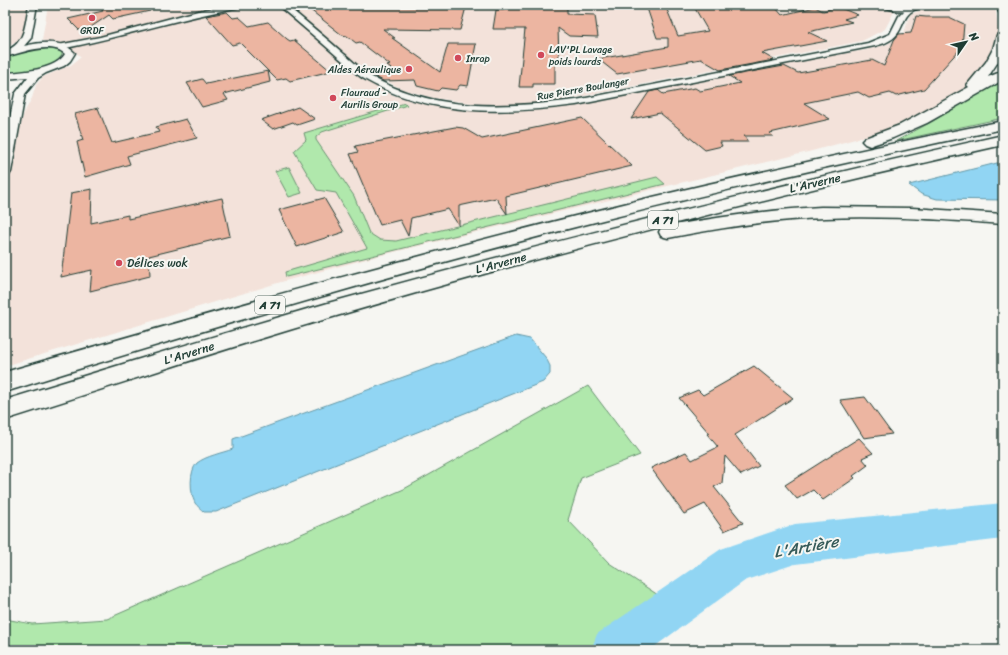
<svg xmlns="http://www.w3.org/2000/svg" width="1008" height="655" font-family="Sriracha,sans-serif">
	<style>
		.built { fill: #f3e2da }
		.green { fill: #b0e8ac; stroke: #689270 }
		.water { fill: #91d5f3; stroke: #6398a7 }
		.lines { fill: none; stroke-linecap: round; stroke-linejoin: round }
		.river { fill: #91d5f3; fill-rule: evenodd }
		.building { fill: #ecb5a1; stroke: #1f3d34 }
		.minor-casing { stroke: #1f3d34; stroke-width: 3 }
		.tertiary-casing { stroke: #1f3d34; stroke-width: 3 }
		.primary-casing { stroke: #1f3d34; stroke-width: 3 }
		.motorway-casing { stroke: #1f3d34; stroke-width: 3 }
		.minor { fill: #f6f6f2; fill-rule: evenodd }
		.tertiary { fill: #f6f6f2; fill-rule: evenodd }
		.primary { fill: #f6f6f2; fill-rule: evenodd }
		.motorway { fill: #f6f6f2; fill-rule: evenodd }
		.poi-dot { fill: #d1495b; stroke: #f6f6f2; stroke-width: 1.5 }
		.labels { text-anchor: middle; stroke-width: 4; stroke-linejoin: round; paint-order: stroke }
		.far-poi-label { font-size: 10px; fill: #1f3d34; stroke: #f6f6f2; text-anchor: start }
		.far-street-label { font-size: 10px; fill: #1f3d34; stroke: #f6f6f2 }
		.shield { fill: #f6f6f2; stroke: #60746d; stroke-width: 1 }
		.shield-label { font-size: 11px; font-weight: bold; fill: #1f3d34 }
		.street-label { font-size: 12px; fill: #1f3d34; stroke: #f6f6f2 }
		.poi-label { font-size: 12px; fill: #1f3d34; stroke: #f6f6f2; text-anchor: start }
		.near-water-label { font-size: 16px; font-style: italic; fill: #365b5a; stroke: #f6f6f2 }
	</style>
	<rect width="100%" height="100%" fill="#f6f6f2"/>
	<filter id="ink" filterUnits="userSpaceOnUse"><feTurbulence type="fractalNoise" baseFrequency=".025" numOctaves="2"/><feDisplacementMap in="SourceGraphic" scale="8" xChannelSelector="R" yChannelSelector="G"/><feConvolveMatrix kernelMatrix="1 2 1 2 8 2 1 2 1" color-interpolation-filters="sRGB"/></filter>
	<g filter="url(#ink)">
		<path class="built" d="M5 5H28L22 39 5 48Z
			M48 5H230L231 8 253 5H877L895 10 885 29 862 41 548 103 488 105 433 98 402 89 379 77 366 81 393 95 430 104 487 110 552 109 792 62 866 50 888 44 904 33 910 14 927 8V5H995L1000 43 971 84 944 104 884 131 812 151 378 256 281 282 5 366V177L24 113 32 98 36 85 43 77 71 65 81 57 71 48 48 43 42 40Z"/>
		<path class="green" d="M44 48 53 49 62 52V55C51 72 24 72 5 73V56L22 51Z
			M1003 79V118L896 141 933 121Z
			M405 103 407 105 328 130 322 132 316 137V140L354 196 369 233 380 240 396 241 657 177 665 184 286 277 285 272 367 248 336 193 317 190 294 151 306 140 304 133Z
			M289 167 302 193 289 197 275 171Z
			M588 386 640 455 581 478 568 520 609 563 675 606 613 650H5V619L32 624 107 619 404 489Z"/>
		<path class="water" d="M997 163 1003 164V200L937 199 921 194 909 185Z
			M516 336 530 339 546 358 550 366V374L543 382 216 512H204C201 509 197 506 195 503 190 493 189 471 197 463 206 456 222 453 233 449V439Z"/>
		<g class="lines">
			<path class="river" d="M1003 503V539L795 564 746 580 650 650H591L597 634 721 549 795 524Z"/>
		</g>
		<path class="building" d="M96 5H150V11L113 19 109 15 91 27 79 30 68 19 103 11Z
			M304 5H399L398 7 437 8 438 6 466 7 460 30 383 29 395 38H392L440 72 448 44H476L468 86 460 85 456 90 441 88 438 91 417 86 415 80 383 81 376 77V76L394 71 387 66 390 65 360 42 356 43 347 36 342 35Z
			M516 5H567V14L595 15 598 37 569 36 558 28 559 59H555V84H533V87H519L525 29H493L496 10H504L506 7 516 6Z
			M646 5H665L678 36 708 31 693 5H732L734 8H761L765 6H772L775 7 782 15 815 7 823 11 838 7 858 15 844 19 852 22 808 32 827 41 762 53 774 60 720 70 701 59 617 74 598 59 668 47V38H657Z
			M227 12 233 18 239 17 249 26 268 22 287 39 290 41 294 40 331 71 290 81 286 78 277 80 240 43 232 45 206 16Z
			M916 16 926 17H949L964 24 962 47 924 89 896 96 890 93 869 98 858 92 804 103 830 119 770 133 773 136H744L748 142H720L722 146 705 150 660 113 631 119 649 92 658 90 663 94 695 88 700 91 740 83 729 76 784 66 798 73 872 60 884 66 894 40 899 34 911 33Z
			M268 71 270 82 224 94 228 100 202 107 187 83 202 79 206 84Z
			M298 107 315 119 297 125 293 122 273 129 261 120Z
			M98 108 112 143 159 132 156 127 186 119 197 138 127 156 130 164 85 177 77 142 83 140 75 114Z
			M582 118 632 166 506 196 507 214 496 198 459 206V226L448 209 411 218 408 236 400 220 380 225 350 154 358 152 355 146 455 127 463 128 482 139Z
			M92 189 91 223 128 215V219L222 198 230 236 149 256 150 276 90 291 92 270 61 277 71 193Z
			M324 198 344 232 297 247 279 210Z
			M754 366 793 398 735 435 759 466 741 475 725 456 722 483 714 487 743 523 724 531 705 504 684 514 651 468 686 452 692 460 718 447 707 434 709 433 679 398 698 390 703 395Z
			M865 397 892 434 864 438 840 400Z
			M859 438 873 453 862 458 868 465 853 476 855 478 823 500 813 490 797 499 785 485Z"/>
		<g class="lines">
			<defs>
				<path id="minor" d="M230 5H244L241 7C180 18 122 37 61 49L57 47 58 45 100 37 198 11Z
					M275 5H286C305 21 325 37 344 54 353 61 362 71 372 77 435 112 506 108 576 100L868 43 890 34 899 16 904 11H897L877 5 897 7 938 5C932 10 921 6 914 10 904 15 904 24 898 33 892 42 880 45 870 47L576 105C504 114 431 117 366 80 356 75 347 64 338 57 319 40 300 24 281 8Z"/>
				<path id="tertiary" d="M29 5H37L31 38 24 46C40 42 63 39 75 53L70 61 64 66 46 73 38 78 25 94 11 172 9 175 5 176V141L15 94 28 77 5 79V73C22 72 56 70 65 54 51 41 21 53 5 57V51C26 44 25 23 29 5Z"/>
				<path id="primary" d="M997 5H1003V13L999 12Z"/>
				<path id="motorway" d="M1003 32V54L988 77 1003 71V80L927 123 893 138 875 144 870 146 865 144 862 141 865 138 900 125 969 87 967 85 986 62 993 49 997 35 999 33Z
					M1003 121V129C869 157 736 187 603 220 402 271 203 330 5 392V372C217 311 430 251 644 199 763 171 883 145 1003 121Z
					M1003 135V145C778 195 554 252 333 317 223 349 114 386 5 420V400C113 367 220 334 328 303 552 241 777 185 1003 135Z
					M821 207 912 208 1003 214V224C933 219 862 214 791 220 749 223 709 230 668 238L661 236 659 232 661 228 668 226C719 217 769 210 821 207Z"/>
			</defs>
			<use href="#minor" class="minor-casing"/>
			<use href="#tertiary" class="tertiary-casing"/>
			<use href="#primary" class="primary-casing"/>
			<use href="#motorway" class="motorway-casing"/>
			<use href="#minor" class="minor"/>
			<use href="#tertiary" class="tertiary"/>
			<use href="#primary" class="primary"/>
			<use href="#motorway" class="motorway"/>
		</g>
	</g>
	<g class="poi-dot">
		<circle cx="92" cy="18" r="4"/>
		<circle cx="541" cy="55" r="4"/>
		<circle cx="458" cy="58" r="4"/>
		<circle cx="409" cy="69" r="4"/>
		<circle cx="333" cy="98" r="4"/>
		<circle cx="119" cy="263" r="4"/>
	</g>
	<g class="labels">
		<g class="far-poi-label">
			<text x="92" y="34" text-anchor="middle">GRDF</text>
			<text x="549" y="53">LAV'PL Lavage<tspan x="549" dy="12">poids lourds</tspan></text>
			<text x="466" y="62">Inrap</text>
			<text x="401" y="73" text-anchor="end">Aldes Aéraulique</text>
			<text x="341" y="96">Flauraud -<tspan x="341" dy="12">Aurilis Group</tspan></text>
		</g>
		<g class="far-street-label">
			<text transform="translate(583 88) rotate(-10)" y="4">Rue Pierre Boulanger</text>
		</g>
		<g class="shield">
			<rect x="648" y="211" width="30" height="18" rx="3"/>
			<rect x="255" y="296" width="30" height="18" rx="3"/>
		</g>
		<g class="shield-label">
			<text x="663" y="224">A 71</text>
			<text x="270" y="309">A 71</text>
		</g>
		<g class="street-label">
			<text transform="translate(815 183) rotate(-13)" y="4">L'Arverne</text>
			<text transform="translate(501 263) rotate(-15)" y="4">L'Arverne</text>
			<text transform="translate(189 353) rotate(-17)" y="4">L'Arverne</text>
		</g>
		<g class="poi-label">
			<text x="127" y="267">Délices wok</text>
		</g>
		<g class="near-water-label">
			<text transform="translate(806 546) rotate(-10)" y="6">L'Artière</text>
		</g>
	</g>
	<rect width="1008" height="655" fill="none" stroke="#f6f6f2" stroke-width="20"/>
	<rect x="10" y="10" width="988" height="635" fill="none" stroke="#1f3d34" stroke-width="1.5" filter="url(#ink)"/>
	<g transform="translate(966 42) rotate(56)" stroke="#f6f6f2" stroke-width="3" paint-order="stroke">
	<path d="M0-3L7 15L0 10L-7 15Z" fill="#1f3d34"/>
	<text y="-6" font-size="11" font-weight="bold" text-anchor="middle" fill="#1f3d34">N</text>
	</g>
</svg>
